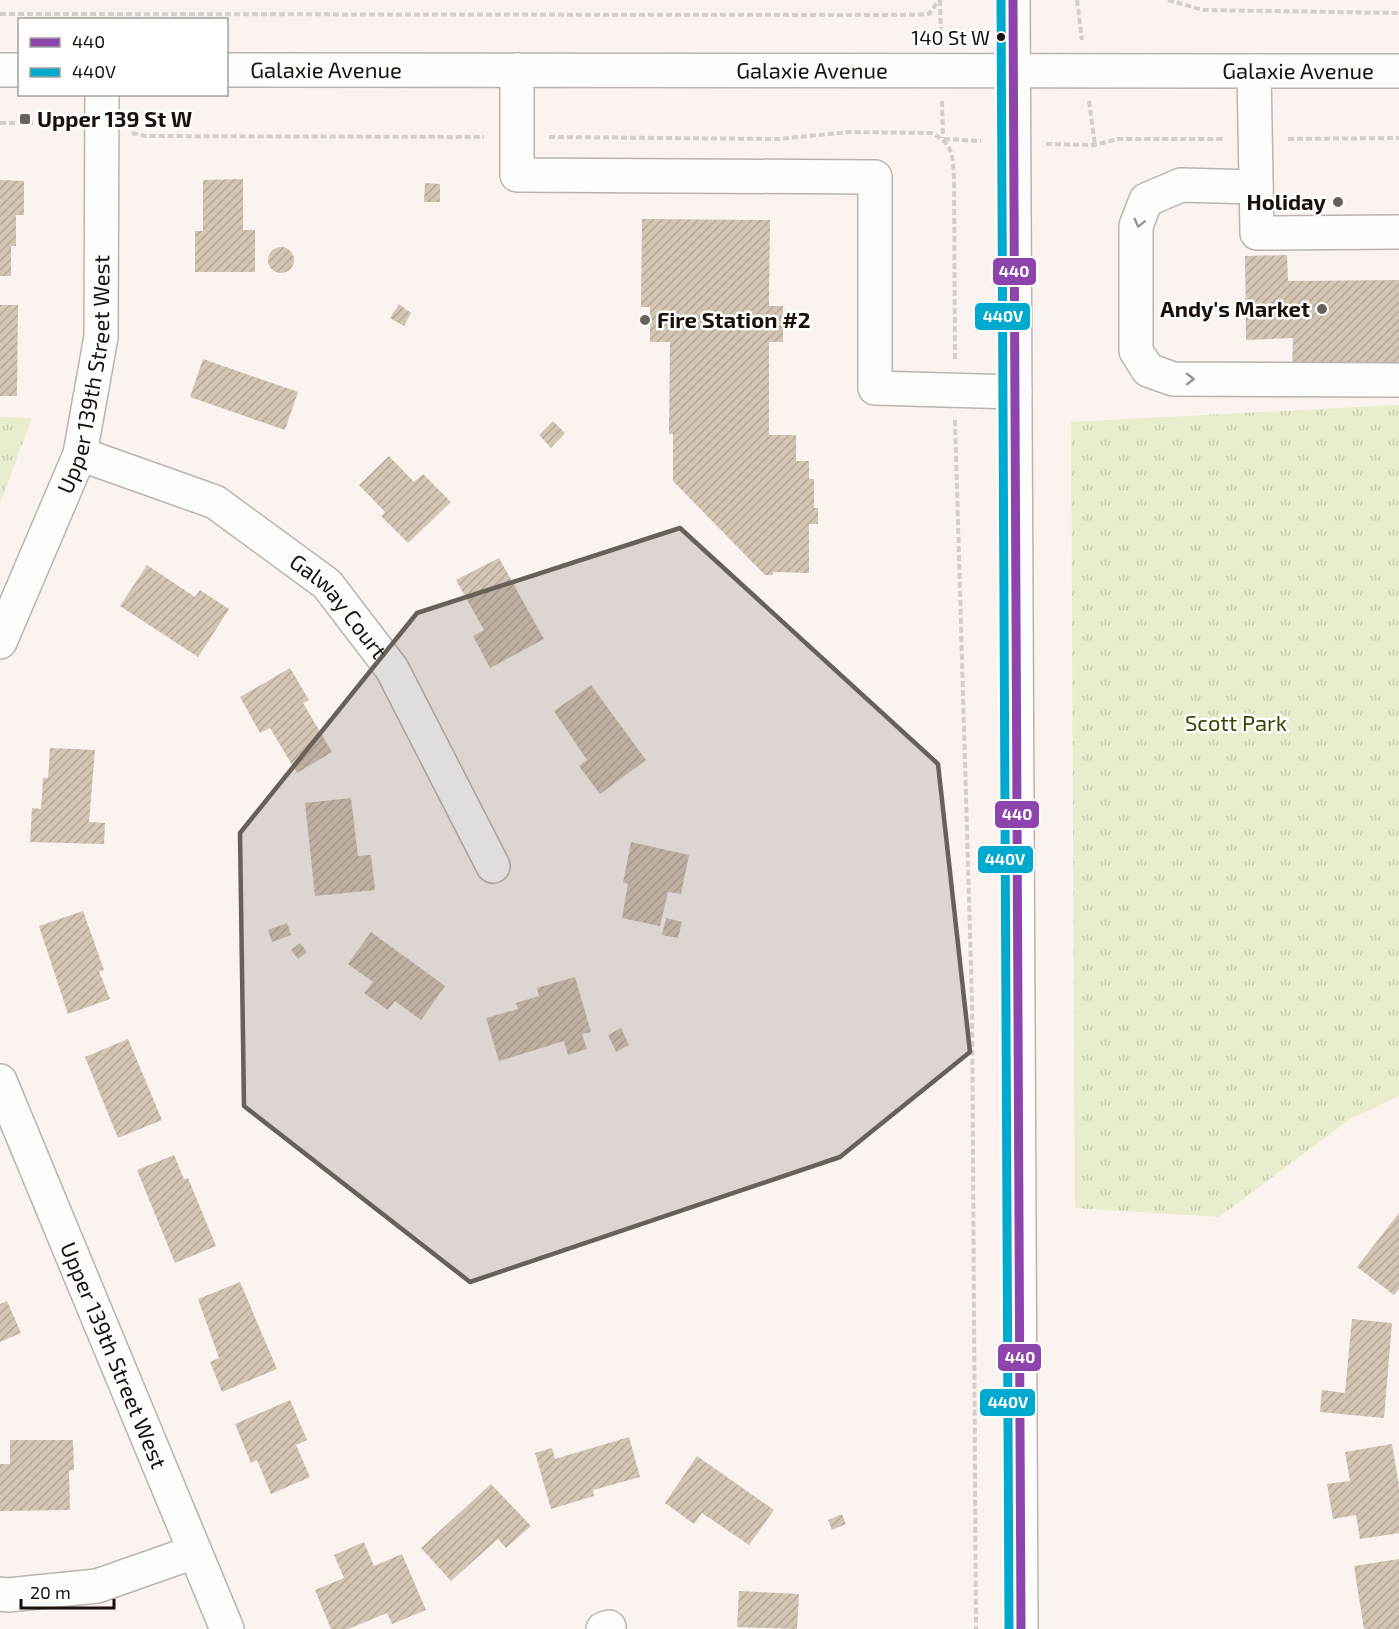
<svg xmlns="http://www.w3.org/2000/svg" width="1399" height="1629" font-family="'Exo 2',sans-serif">
	<style>
		.park { fill: url(#park-tufts) }
		.building { fill: url(#building-hatch) }
		.lines { fill: none; stroke-linecap: round; stroke-linejoin: round }
		.minor-casing { stroke: #bbb3af; stroke-width: 36 }
		.path { stroke: #d2cfce; stroke-width: 4; stroke-dasharray: 6 3; stroke-linecap: butt }
		.minor { stroke: #fefdfd; stroke-width: 33 }
		.bus-1-casing { stroke: #fff; stroke-width: 14 }
		.bus-2-casing { stroke: #fff; stroke-width: 14 }
		.bus-1 { stroke: #8e44ad; stroke-width: 9 }
		.bus-2 { stroke: #00a9ce; stroke-width: 9 }
		.oneway { stroke: #979390 }
		.marked { fill: #68605b; fill-opacity: 0.2; stroke: #68605b; stroke-width: 4.5; stroke-linejoin: round }
		.bus-dot { fill: #1a110b; stroke: #fff; stroke-width: 2 }
		.poi-dot { fill: #68605b; stroke: #fff; stroke-width: 2 }
		.labels { text-anchor: middle; stroke-width: 5; stroke-linejoin: round; paint-order: stroke }
		.bus-label { font-size: 20px; fill: #1a110b; stroke: #fff; text-anchor: end }
		.street-label { font-size: 22px; fill: #1a110b; stroke: #fff }
		.poi-label { font-size: 22px; font-weight: bold; fill: #1a110b; stroke: #fff; text-anchor: start }
		.park-label { font-size: 22px; fill: #394500; stroke: #fff }
		.line-badge { stroke: #fff; stroke-width: 2 }
		.badge-label { font-size: 16px; text-anchor: middle; font-weight: bold; fill: #fff }
	</style>
	<defs>
		<pattern id="park-tufts" width="24" height="20" patternUnits="userSpaceOnUse" patternTransform="scale(1.5)"><rect width="24" height="20" fill="#e7edcd"/><path d="M3 7l-1-3M5 7V3M7 7l1-3M15 17l-1-3M17 17v-4M19 17l1-3" fill="none" stroke="#c6caaf"/></pattern>
		<pattern id="building-hatch" width="6" height="6" patternUnits="userSpaceOnUse" patternTransform="scale(1.5)"><rect width="6" height="6" fill="#d2c5b4"/><path d="M-1 1l2-2M0 6l6-6M5 7l2-2" fill="none" stroke="#b4a899"/></pattern>
	</defs>
	<rect width="100%" height="100%" fill="#faf3f0"/>
	<path class="park" d="M1399 405V1096L1350 1119 1219 1217 1075 1208 1071 422Z
		M0 417 32 418 0 503Z"/>
	<path class="building" d="M243 179V230H255V272H195V231H203V180Z
		M0 180 24 181V215H16V246H11V276H0Z
		M425 183 440 184V202H424Z
		M642 219 770 220 769 306H783V342H769V435H796V461H809V479H814V508H818V524H809V573L773 572V575H765L673 481V434H669L670 342H650V307H641Z
		M268 260a13 13 0 1 1 26 0a13 13 0 1 1-26 0Z
		M1287 255 1288 281 1399 280V367L1292 368 1293 338 1246 340 1245 256Z
		M399 304 411 313 404 326 390 318Z
		M0 305H18L17 396H0Z
		M203 359 298 392 285 430 190 397Z
		M553 421 565 433 551 448 539 435Z
		M389 456 414 482 423 474 451 502 408 543 381 516 385 512 359 485Z
		M499 558 544 639 490 668 473 636 484 630 456 580Z
		M147 565 195 597 200 590 229 609 198 657 120 606Z
		M290 668 309 700 303 703 332 752 297 773 270 728 260 733 240 697Z
		M591 685 646 760 600 794 579 766 587 760 554 711Z
		M50 748 95 750 89 822 105 823 104 844 30 842 32 808 41 809 43 778H48Z
		M351 798 358 856 371 855 375 890 315 896 305 803Z
		M631 842 689 855 681 894 668 892 660 926 622 918 628 884 623 883Z
		M83 911 104 970 99 971 110 999 68 1014 39 926Z
		M666 918 682 922 678 938 662 935Z
		M287 923 291 935 272 942 268 930Z
		M371 932 445 986 421 1020 395 1001 388 1010 364 993 373 982 348 964Z
		M300 943 307 952 298 959 291 950Z
		M575 977 591 1032 582 1034 587 1049 568 1055 564 1041 499 1061 486 1018 518 1009 516 1003 539 996 537 988Z
		M621 1028 629 1045 616 1052 608 1035Z
		M128 1039 162 1120 118 1138 85 1057Z
		M174 1155 184 1179 188 1178 216 1246 175 1263 137 1170Z
		M1399 1213V1289L1394 1295 1357 1267Z
		M240 1282 277 1369 222 1392 210 1362 219 1358 198 1299Z
		M7 1301 21 1333 0 1342V1304Z
		M1352 1319 1392 1323 1384 1418 1320 1412 1322 1390 1345 1393Z
		M290 1400 307 1440 296 1445 310 1477 271 1494 257 1460 251 1463 235 1424Z
		M629 1437 640 1477 593 1490 594 1496 551 1509 535 1453 552 1448 555 1459Z
		M10 1440H73L74 1470H69L70 1510 0 1511V1464H10Z
		M1392 1444 1399 1486V1533L1360 1539 1356 1515 1333 1519 1327 1484 1350 1481 1345 1452Z
		M697 1456 774 1510 749 1545 702 1513 694 1524 665 1503Z
		M491 1484 531 1526 506 1548 498 1539 451 1581 421 1548Z
		M842 1514 846 1524 832 1530 828 1520Z
		M364 1542 374 1566 402 1554 426 1610 392 1624 387 1613 348 1629H331L315 1590 344 1578 334 1555Z
		M1399 1559V1629H1364L1354 1566Z
		M739 1591 799 1594 797 1629 737 1627Z"/>
	<g class="lines">
		<defs>
			<g id="minor">
				<path d="M1013 0 1021 1629"/>
				<path d="M0 70H20"/>
				<path id="s1" d="M226 70 1399 71"/>
				<path d="M517 70V175L875 177V388L1015 392"/>
				<path d="M1254 71 1257 233 1399 232"/>
				<path d="M1256 187 1181 185 1146 200 1136 226V351L1148 370 1173 379 1399 380"/>
				<path id="s2" d="M80 454 215 502 327 584 392 669 493 866"/>
				<path id="s3" d="M0 642 80 454 101 337 102 94"/>
				<path id="s4" d="M0 1081 227 1629"/>
				<path d="M0 1594 8 1595 97 1586 194 1552"/>
				<path d="M603 1629 609 1627"/>
			</g>
		</defs>
		<use href="#minor" class="minor-casing"/>
		<path class="path" d="M940 0 941 40
			M1077 0 1082 40
			M1168 0 1203 10 1399 13
			M0 14 901 15 929 14 939 0
			M942 101 943 138
			M1089 101 1095 145
			M0 123H71
			M132 133 145 136 484 137
			M549 137 779 139 849 132 932 133C953 145 952 153 954 176L955 359
			M944 139 981 141
			M1288 139 1399 138
			M1046 144 1095 145 1118 139H1223
			M955 420 972 1002 976 1629"/>
		<use href="#minor" class="minor"/>
		<defs>
			<path id="bus-1" d="M1013 0 1021 1629"/>
			<path id="bus-2" d="M1001 0 1009 1629"/>
		</defs>
		<use href="#bus-1" class="bus-1-casing"/>
		<use href="#bus-2" class="bus-2-casing"/>
		<use href="#bus-1" class="bus-1"/>
		<use href="#bus-2" class="bus-2"/>
	</g>
	<defs><path id="oneway-chevron" d="M-2-3.5L2.5 0L-2 3.5" fill="none" stroke-width="1.6" stroke-linecap="round" stroke-linejoin="round" transform="scale(1.5)"/></defs>
	<g class="oneway">
		<use href="#oneway-chevron" transform="translate(1139 223) rotate(104)"/>
		<use href="#oneway-chevron" transform="translate(1190 379)"/>
	</g>
	<path class="marked" d="M680 528 938 764 970 1052 840 1157 470 1282 244 1106 240 833 417 613Z"/>
	<circle class="bus-dot" cx="1001" cy="37" r="5"/>
	<g class="poi-dot">
		<rect x="19" y="113" width="12" height="12" rx="3"/>
		<circle cx="1338" cy="202" r="6"/>
		<circle cx="1322" cy="309" r="6"/>
		<circle cx="645" cy="320" r="6"/>
	</g>
	<g class="labels">
		<g class="bus-label">
			<text x="990" y="45">140 St W</text>
		</g>
		<g class="street-label">
			<text dy="8" stroke="none"><textPath href="#s1" startOffset="100">Galaxie Avenue</textPath></text>
			<text dy="8" stroke="none"><textPath href="#s1" startOffset="586">Galaxie Avenue</textPath></text>
			<text dy="8" stroke="none"><textPath href="#s1" startOffset="1072">Galaxie Avenue</textPath></text>
			<text dy="8" stroke="none"><textPath href="#s3" startOffset="284">Upper 139th Street West</textPath></text>
			<text dy="8" stroke="none"><textPath href="#s2" startOffset="306">Galway Court</textPath></text>
			<text dy="8" stroke="none"><textPath href="#s4" startOffset="297">Upper 139th Street West</textPath></text>
		</g>
		<g class="poi-label">
			<text x="37" y="127">Upper 139 St W</text>
			<text x="1326" y="210" text-anchor="end">Holiday</text>
			<text x="1310" y="317" text-anchor="end">Andy's Market</text>
			<text x="657" y="328">Fire Station #2</text>
		</g>
		<g class="park-label">
			<text x="1236" y="731">Scott Park</text>
		</g>
	</g>
	<g class="line-badge">
		<rect x="992" y="257" width="45" height="29" rx="6" fill="#8e44ad"/>
		<rect x="974" y="302" width="57" height="29" rx="6" fill="#00a9ce"/>
		<rect x="994" y="800" width="46" height="29" rx="6" fill="#8e44ad"/>
		<rect x="977" y="845" width="57" height="29" rx="6" fill="#00a9ce"/>
		<rect x="997" y="1343" width="45" height="29" rx="6" fill="#8e44ad"/>
		<rect x="979" y="1388" width="57" height="29" rx="6" fill="#00a9ce"/>
	</g>
	<g class="badge-label">
		<text x="1014" y="277">440</text>
		<text x="1003" y="322">440V</text>
		<text x="1017" y="820">440</text>
		<text x="1005" y="865">440V</text>
		<text x="1020" y="1363">440</text>
		<text x="1008" y="1408">440V</text>
	</g>
	<rect x="18" y="18" width="210" height="78" fill="#ffffff" stroke="#a3a09d" stroke-width="1.5"/>
	<rect x="30" y="38" width="30" height="9" fill="#8e44ad" stroke="#a3a09d" stroke-width="1.5"/>
	<text x="72" y="48" font-size="18" fill="#1a110b">440</text>
	<rect x="30" y="68" width="30" height="9" fill="#00a9ce" stroke="#a3a09d" stroke-width="1.5"/>
	<text x="72" y="78" font-size="18" fill="#1a110b">440V</text>
	<path d="M21 1599v9h93v-9" fill="none" stroke="#1a110b" stroke-width="3"/>
	<text x="30" y="1599" font-size="18" fill="#1a110b" stroke="#ffffff" stroke-width="4.5" paint-order="stroke">20 m</text>
</svg>
